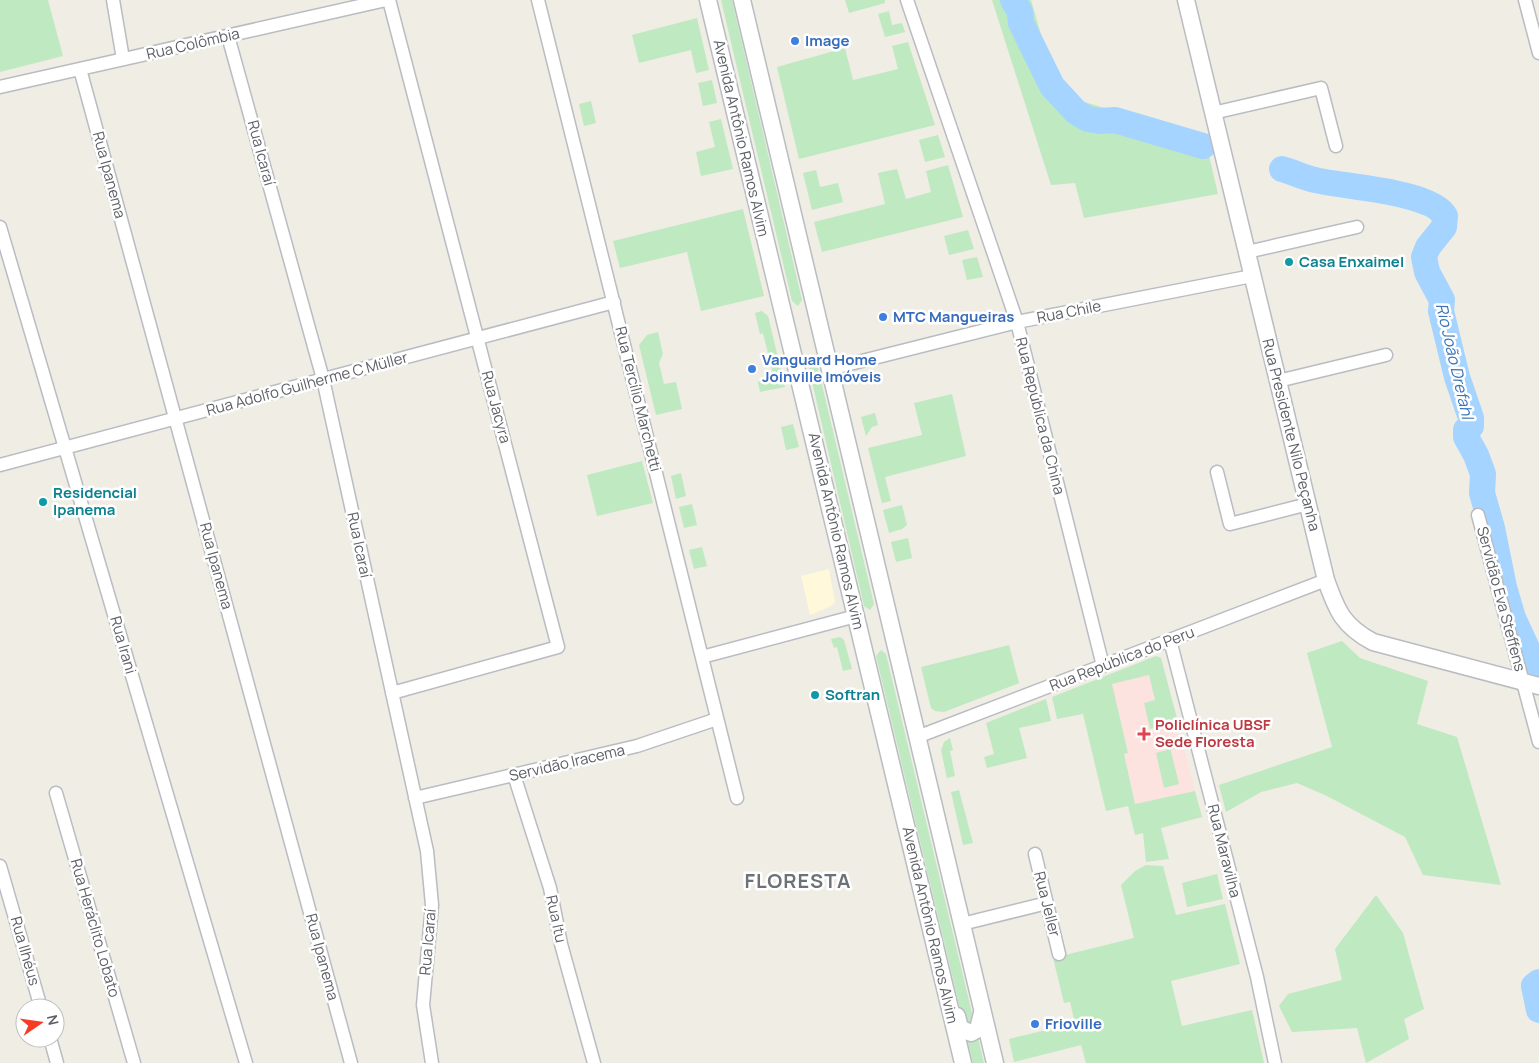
<svg xmlns="http://www.w3.org/2000/svg" width="1539" height="1063" font-family="Manrope,sans-serif">
	<style>
		.commercial { fill: #fff8d9 }
		.medical { fill: #fde3df }
		.green { fill: #bfe9c0 }
		.lines { fill: none; stroke-linecap: round; stroke-linejoin: round }
		.river { stroke: #a4d4ff; stroke-width: 26 }
		.minor-casing { stroke: #b9bcc1; stroke-width: 15 }
		.tertiary-casing { stroke: #b9bcc1; stroke-width: 19 }
		.minor { stroke: #fff; stroke-width: 12 }
		.tertiary { stroke: #fff; stroke-width: 16 }
		.shop-dot { fill: #3f7fe0; stroke: #fff; stroke-width: 2 }
		.culture-dot { fill: #0f9aa8; stroke: #fff; stroke-width: 2 }
		.health-dot { fill: #e0444e; stroke: #fff; stroke-width: 2 }
		.labels { text-anchor: middle; stroke-width: 5; stroke-linejoin: round; paint-order: stroke }
		.shop-label { font-size: 15px; font-weight: bold; fill: #366cbe; stroke: #fff; text-anchor: start }
		.street-label { font-size: 15px; fill: #5c6065; stroke: #fff }
		.culture-label { font-size: 15px; font-weight: bold; fill: #0d838f; stroke: #fff; text-anchor: start }
		.health-label { font-size: 15px; font-weight: bold; fill: #be3a42; stroke: #fff; text-anchor: start }
		.water-label { font-size: 16px; font-style: italic; fill: #3a73b8; stroke: #fff }
		.district-label { font-size: 20px; font-weight: bold; letter-spacing: 1px; fill: #6d7278; stroke: #fff }
	</style>
	<rect width="100%" height="100%" fill="#efede4"/>
	<path class="commercial" d="M829 569 835 602 831 606 810 615 801 576Z"/>
	<path class="medical" d="M1156 656 1161 658 1195 791 1135 804 1105 676Z"/>
	<path class="green" d="M0 0H48L63 56 0 72Z
		M721 0H732L802 300 798 306 792 301Z
		M845 0H885V3L849 13Z
		M992 0H1031L1053 76 1068 97 1205 138 1218 194 1084 218 1075 183 1051 185Z
		M889 11 892 25 902 23 905 32 885 37 878 14Z
		M697 18 709 70 696 73 691 50 639 63 632 35Z
		M908 42 935 125 799 159 777 67 845 48 853 80 898 69 892 46Z
		M712 80 717 103 703 106 698 83Z
		M591 101 596 123 584 126 579 104Z
		M721 119 733 169 701 176 696 152 715 147 709 122Z
		M938 135 945 157 925 162 919 140Z
		M948 165 963 217 822 252 814 222 885 204 878 173 897 169 906 199 931 192 926 171Z
		M816 170 820 187 838 183 843 202 812 210 803 173Z
		M743 209 764 296 701 311 687 252 620 268 613 241Z
		M968 230 974 249 949 255 944 236Z
		M977 257 983 277 967 280 962 260Z
		M762 311 768 316 785 387 760 392 758 382 774 378 763 333 760 334 755 313Z
		M658 332 663 354 659 363 664 384 676 382 682 409 656 415 639 345 647 335Z
		M813 364 818 368 874 604 870 610 864 606 809 369Z
		M952 394 966 456 885 477 891 501 882 503 868 448 922 435 914 403Z
		M875 413 878 425 872 427 866 436 861 417Z
		M793 424 799 447 786 450 781 427Z
		M642 461 653 503 597 516 587 475Z
		M681 473 686 496 676 499 671 476Z
		M692 504 697 525 684 528 679 507Z
		M902 505 907 525 902 529 889 533 883 510Z
		M908 538 912 558 896 562 891 542Z
		M702 547 707 566 694 569 689 550Z
		M840 637 844 640 852 669 843 671 837 647 834 648 831 639Z
		M1342 641 1360 658 1428 681 1417 724 1457 737 1501 885 1423 875 1405 837 1327 796 1297 783 1261 792 1226 812 1219 785 1332 747 1307 653Z
		M1009 645 1019 683 944 712 935 711 931 708 921 667Z
		M881 650 886 654 984 1063H973L876 656Z
		M1156 656 1161 658 1178 722 1150 729 1144 703 1155 700 1149 675 1112 684 1128 753 1124 754 1135 804 1195 791 1202 817 1161 828 1169 859 1146 862 1143 833 1135 835 1128 806 1106 811 1083 714 1057 719 1052 697Z
		M1046 699 1051 721 1019 728 1027 758 987 768 984 757 994 754 986 723Z
		M950 738 953 750 950 751 955 776 947 778 941 750 944 742Z
		M1169 743 1179 784 1164 788 1156 753 1167 750 1166 744Z
		M959 790 973 843 963 845 951 792Z
		M1146 865 1163 866 1176 915 1225 904 1240 964 1171 981 1182 1026 1252 1010 1264 1063H1086L1081 1045 1014 1062 1009 1039 1075 1023 1070 1002 1064 1003 1053 958 1134 938 1121 885 1135 871Z
		M1217 874 1223 899 1187 907 1182 883Z
		M1376 895 1403 933 1424 1009 1404 1019 1409 1039 1366 1063 1357 1028 1292 1032 1279 1006 1288 994 1342 980 1335 949Z"/>
	<g class="lines">
		<path class="river" d="M1013 0 1020 12 1021 23 1052 86 1076 112 1088 119 1100 121 1115 120 1203 146
			M1282 169C1293 172 1304 178 1315 180 1343 187 1431 191 1445 216L1444 227 1428 247 1424 257 1427 272 1442 300 1441 311 1457 377 1471 418V426L1466 430V437L1476 455 1483 474 1482 493 1492 528 1504 587 1513 618 1539 674
			M1539 982 1534 986 1539 1010"/>
		<defs>
			<path id="minor" d="M113 0 123 59
				M389 0 558 647 392 693
				M538 0 737 798
				M907 0 1017 322 1103 666
				M1525 0 1539 53
				M228 36 323 379 427 851 432 905 423 1005 432 1063
				M80 69 351 1063
				M0 87 386 0
				M1213 113 1321 88 1336 146
				M0 227 246 1063
				M1247 252 1357 227
				M830 369 1017 322 1252 276
				M1278 381 1386 355
				M0 465 614 302
				M1217 472 1230 524 1308 504
				M1478 515 1539 742
				M1170 640 1257 977 1275 1063
				M702 657 856 616
				M917 737 1326 580
				M514 775 550 888 561 944 594 1063
				M56 793 134 1063
				M415 798 637 746 717 719
				M1035 854 1059 954
				M0 866 41 1008
				M962 924 1047 903
				M50 1038 57 1063"/>
			<path id="tertiary" d="M708 0 963 1063
				M742 0 995 1063
				M1186 0 1326 580C1337 611 1343 626 1373 642L1539 686
				M957 1016 960 1028 971 1033 978 1029 982 1013"/>
		</defs>
		<use href="#minor" class="minor-casing"/>
		<use href="#tertiary" class="tertiary-casing"/>
		<use href="#minor" class="minor"/>
		<use href="#tertiary" class="tertiary"/>
	</g>
	<g class="shop-dot">
		<circle cx="795" cy="41" r="5"/>
		<circle cx="883" cy="317" r="5"/>
		<circle cx="752" cy="369" r="5"/>
		<circle cx="1035" cy="1024" r="5"/>
	</g>
	<g class="culture-dot">
		<circle cx="1289" cy="262" r="5"/>
		<circle cx="43" cy="502" r="5"/>
		<circle cx="815" cy="695" r="5"/>
	</g>
	<path class="health-dot" d="M1141.5 726.5h5v5h5v5h-5v5h-5v-5h-5v-5h5z"/>
	<g class="labels">
		<g class="shop-label">
			<text x="805" y="46">Image</text>
			<text x="893" y="322">MTC Mangueiras</text>
			<text x="762" y="365">Vanguard Home<tspan x="762" dy="17">Joinville Imóveis</tspan></text>
			<text x="1045" y="1029">Frioville</text>
		</g>
		<g class="street-label">
			<text transform="translate(193 44) rotate(-13)" y="5">Rua Colômbia</text>
			<text transform="translate(741 138) rotate(77)" y="5">Avenida Antônio Ramos Alvim</text>
			<text transform="translate(261 153) rotate(75)" y="5">Rua Icaraí</text>
			<text transform="translate(109 175) rotate(75)" y="5">Rua Ipanema</text>
			<text transform="translate(1069 312) rotate(-11)" y="5">Rua Chile</text>
			<text transform="translate(307 384) rotate(-15)" y="5">Rua Adolfo Guilherme C Müller</text>
			<text transform="translate(638 399) rotate(76)" y="5">Rua Tercílio Marchetti</text>
			<text transform="translate(496 407) rotate(75)" y="5">Rua Jacyra</text>
			<text transform="translate(1040 416) rotate(76)" y="5">Rua República da China</text>
			<text transform="translate(1291 435) rotate(76)" y="5">Rua Presidente Nilo Peçanha</text>
			<text transform="translate(836 531) rotate(77)" y="5">Avenida Antônio Ramos Alvim</text>
			<text transform="translate(359 545) rotate(78)" y="5">Rua Icaraí</text>
			<text transform="translate(216 566) rotate(75)" y="5">Rua Ipanema</text>
			<text transform="translate(1501 599) rotate(75)" y="5">Servidão Eva Steffens</text>
			<text transform="translate(123 645) rotate(74)" y="5">Rua Irani</text>
			<text transform="translate(1122 659) rotate(-21)" y="5">Rua República do Peru</text>
			<text transform="translate(567 763) rotate(-13)" y="5">Servidão Iracema</text>
			<text transform="translate(1224 851) rotate(76)" y="5">Rua Maravilha</text>
			<text transform="translate(1047 904) rotate(76)" y="5">Rua Jeller</text>
			<text transform="translate(556 919) rotate(78)" y="5">Rua Itu</text>
			<text transform="translate(930 925) rotate(77)" y="5">Avenida Antônio Ramos Alvim</text>
			<text transform="translate(95 928) rotate(74)" y="5">Rua Heráclito Lobato</text>
			<text transform="translate(428 942) rotate(-85)" y="5">Rua Icaraí</text>
			<text transform="translate(25 951) rotate(74)" y="5">Rua Ilhéus</text>
			<text transform="translate(322 957) rotate(75)" y="5">Rua Ipanema</text>
		</g>
		<g class="culture-label">
			<text x="1299" y="267">Casa Enxaimel</text>
			<text x="53" y="498">Residencial<tspan x="53" dy="17">Ipanema</tspan></text>
			<text x="825" y="700">Softran</text>
		</g>
		<g class="health-label">
			<text x="1155" y="730">Policlínica UBSF<tspan x="1155" dy="17">Sede Floresta</tspan></text>
		</g>
		<g class="water-label">
			<text transform="translate(1455 361) rotate(77)" y="6">Rio João Drefahl</text>
		</g>
		<g class="district-label">
			<text x="798" y="888">FLORESTA</text>
		</g>
	</g>
	<g transform="translate(40 1023) rotate(77)"><circle r="24" fill="#ffffff" stroke="#bebfc1"/>
	<path d="M0-4L9 19L0 12L-9 19Z" fill="#f53c24"/>
	<text y="-8" font-size="14" font-weight="bold" text-anchor="middle" fill="#5c6065">N</text>
	</g>
</svg>
